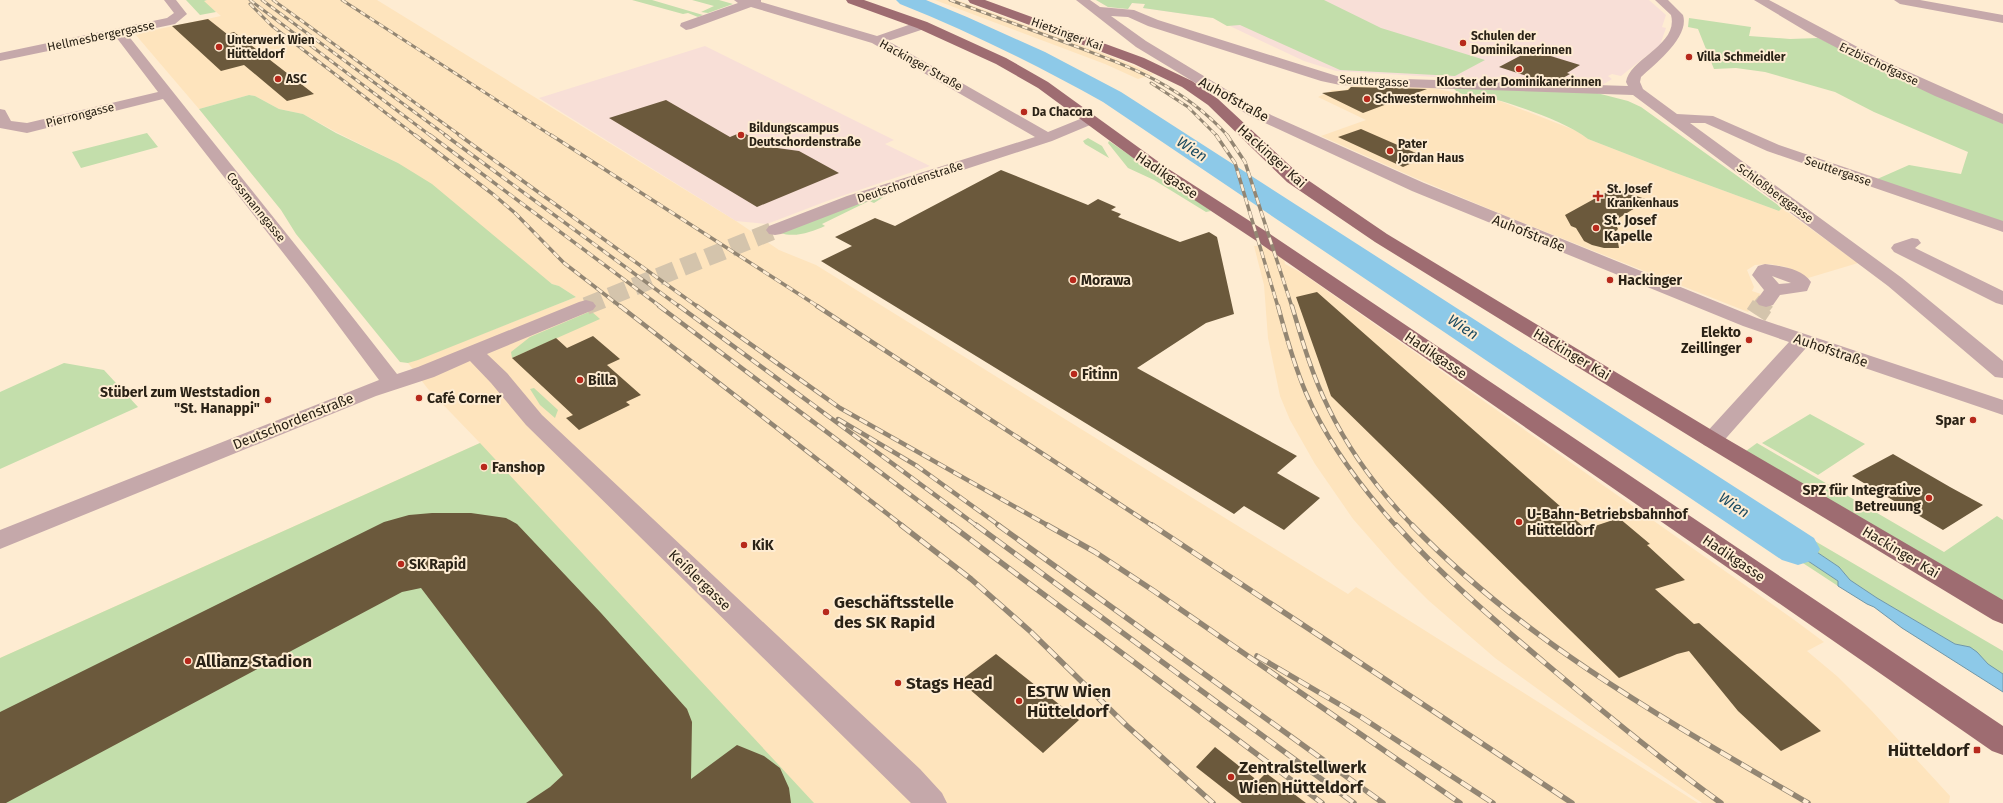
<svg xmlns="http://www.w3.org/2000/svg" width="2003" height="803" font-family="'Fira Sans',sans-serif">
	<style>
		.built { fill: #fee4bd }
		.education { fill: #f8dfd7 }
		.green { fill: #c3deab }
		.water { fill: #8dc9e8; stroke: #6f97a9 }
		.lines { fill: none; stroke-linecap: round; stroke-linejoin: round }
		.river { fill: #8dc9e8; fill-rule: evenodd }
		.building { fill: #6b593c }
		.minor-tunnel-far1 { stroke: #d4c4ac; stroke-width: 18; stroke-dasharray: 18 8; stroke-linecap: butt }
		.minor-tunnel { stroke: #d4c4ac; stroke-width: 22; stroke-dasharray: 22 11; stroke-linecap: butt }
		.minor { fill: #c5a8aa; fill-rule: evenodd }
		.major { fill: #9e6c71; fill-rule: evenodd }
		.rail-far3-casing { stroke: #938673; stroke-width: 3 }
		.rail-far2-casing { stroke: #938673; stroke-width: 3.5 }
		.rail-far1-casing { stroke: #938673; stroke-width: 4.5 }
		.rail-casing { stroke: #938673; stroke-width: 5.5 }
		.rail-far3 { stroke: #feecd2; stroke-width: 2; stroke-dasharray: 5.5; stroke-linecap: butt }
		.rail-far2 { stroke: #feecd2; stroke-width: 2.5; stroke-dasharray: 7; stroke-linecap: butt }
		.rail-far1 { stroke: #feecd2; stroke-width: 3; stroke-dasharray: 9; stroke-linecap: butt }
		.rail { stroke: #feecd2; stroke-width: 4; stroke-dasharray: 12; stroke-linecap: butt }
		.poi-dot { fill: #b7291c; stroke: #feecd2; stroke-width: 1.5 }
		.labels { text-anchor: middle; stroke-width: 4; stroke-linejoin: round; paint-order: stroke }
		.far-street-label { font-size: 12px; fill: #2a2216; stroke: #feecd2 }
		.far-poi-label { font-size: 12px; font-weight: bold; fill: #2a2216; stroke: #feecd2; text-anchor: start }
		.street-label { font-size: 14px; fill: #2a2216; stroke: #feecd2 }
		.poi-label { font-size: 14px; font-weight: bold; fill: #2a2216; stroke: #feecd2; text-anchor: start }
		.water-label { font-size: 15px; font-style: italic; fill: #1a4a60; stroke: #feecd2 }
		.near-poi-label { font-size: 17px; font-weight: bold; fill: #2a2216; stroke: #feecd2; text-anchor: start }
	</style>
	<rect width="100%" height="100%" fill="#feecd2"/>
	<path class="built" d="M207 0H377L736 221 779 250 816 265 1348 594 1356 587 1698 803H0V658L480 443 428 389 408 363 576 297 559 286 552 284 398 163 336 132 303 114 279 109 255 96 249 95 199 109 135 34 221 16 203 1Z
		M935 0H957L1102 53 1154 74 1138 79 1105 64Z
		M1370 84 1432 88 1500 101 1577 131 1588 139 1673 172 1779 211 1782 208 1858 263 1808 278 1786 267 1770 264 1755 265 1747 270 1754 287 1752 291 1761 294 1748 312 1513 219 1413 177 1321 136 1366 120 1318 97 1332 90H1345L1352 86Z
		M1254 246H1265L1284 259 1285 264 1302 273 1793 619 1824 642 1807 651 1838 677 1870 709 1950 796 1949 803H1702L1586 724 1495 658 1428 600 1396 568 1353 519 1315 464 1290 420 1280 396 1268 338 1264 285Z"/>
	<path class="education" d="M1096 0H1649L1666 15 1662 27 1666 28 1660 45 1621 76 1612 74 1608 76 1612 79 1599 87 1336 71 1304 61 1213 18 1143 8 1145 4 1132 3 1128 9 1108 7Z
		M705 46 894 140 885 144 930 166 827 201 767 224 736 221 539 98Z"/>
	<path class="green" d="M186 0H207L204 1 216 12 200 15Z
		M632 0H652L703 15 698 17 688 13 683 14Z
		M692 0H719L733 4 708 13 701 12 714 6Z
		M1096 0H1324L1381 28 1485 60 1455 76 1340 70 1240 25 1227 26 1213 18 1143 8 1145 4 1132 3 1128 9 1108 7Z
		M1689 18 1751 27 1749 36 1790 39 1818 38 2003 123V223L1875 180 1909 165 1961 174 1968 152 1874 112 1835 92 1765 72 1736 68 1714 69 1698 29 1688 27Z
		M1452 87 1593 92 1628 101 1641 107 1782 208 1779 211 1673 172 1588 139C1567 123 1527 109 1501 101 1485 97 1462 99 1452 87Z
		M249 95 255 96 279 109 303 114 336 133 398 163 432 184 552 284 559 286 576 297 418 360 408 363 400 362 296 234 281 210 199 109Z
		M147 133 158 147 81 168 72 152Z
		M1088 138 1102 146 1109 158 1085 144 1083 141Z
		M1109 141 1211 211 1206 212 1154 180 1128 168 1108 143Z
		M890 193 874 203 869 201 822 224 825 226C811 232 796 238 780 233L843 208Z
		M591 311 600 319 512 358 511 352 530 337Z
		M64 363 104 370 138 407 0 469V392Z
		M534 388 558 410 555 418 540 405 530 389Z
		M1810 414 1865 444 1818 475 1762 443Z
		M480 443 814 803H0V658Z
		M1757 443 1944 552 1997 516 2003 520V601L1746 451Z
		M1779 520 2003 651V674C1998 671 1991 668 1987 663 1973 650 1975 648 1955 644L1877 598 1850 580 1839 567 1784 530Z
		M1757 533 1772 537 1838 581V586Z"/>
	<path class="water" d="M1765 514 1779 520 1784 530 1839 567 1850 580 1877 598 1955 644 1970 647 1977 652 1988 664 2003 674V692L1902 628 1874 607 1867 604 1838 586V581L1772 537 1750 529 1747 526Z"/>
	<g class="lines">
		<path class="river" d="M896 0H926L967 17 1045 52 1121 92 1814 538 1820 549 1814 560 1798 565 1782 560 1103 102C1037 65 970 32 900 4Z"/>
	</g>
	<path class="building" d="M208 19 227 34 234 32 314 94 287 101 244 65 221 71 172 26Z
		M1531 50 1580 65 1567 73 1570 74 1556 82 1542 81 1499 67Z
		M1351 87 1427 89 1363 113 1322 93 1348 90Z
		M666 100 730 137 742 132 770 147 799 151 839 173 757 207 609 118Z
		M1361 129 1425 157 1403 167 1338 137Z
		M1001 170 1088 205 1098 199 1116 207 1111 210 1121 214 1118 217 1180 242 1209 232 1217 237 1234 314 1206 323 1137 368 1297 456 1277 473 1320 498 1284 530 1244 506 1234 514 821 261 852 246 835 237 875 218 895 226Z
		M1614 188 1648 200 1614 221 1618 229 1616 231 1619 248H1604L1592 245 1584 241 1576 228 1571 226 1565 215Z
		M1317 292 1586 529 1619 518 1650 544 1647 545 1685 580 1655 589 1694 624 1699 623 1821 731 1781 751 1738 711 1689 651 1677 654 1619 678 1331 396 1296 297Z
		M593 336 620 359 607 365 641 395 626 402 630 405 579 430 566 418 573 415 512 358 556 338 567 348Z
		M1893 454 1950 487 1983 505 1943 530 1852 476Z
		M432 513H471L506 518 517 524 601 613 687 709 692 722 691 779 737 745 764 756 780 768 789 788 791 803H526L550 787 563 775 421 588 402 592 6 803H0V712L384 522 409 515Z
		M996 654 1079 720 1043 753 960 681Z
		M1215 747 1258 781 1266 773 1306 803H1242L1196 767Z"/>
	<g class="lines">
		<path class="minor-tunnel-far1" d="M586 306 775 230
			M1761 307 1766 301"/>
		<path class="minor-tunnel" d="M1756 315 1762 306"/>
		<path class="minor" d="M164 0H176L187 14 175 24 127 34C217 148 309 260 397 374L418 367 579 302 586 300 593 302 596 306 593 310 487 354 507 373 542 415 920 769 942 793 947 803H911L526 425 491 383 470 361 434 377 376 396 0 549V530L379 380 309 286 163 99 27 133 0 128V109L5 110 11 121 27 123 158 92 116 37 0 61V53L167 18 174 13Z
			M734 0H761V2L877 36 917 22H927L928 25 927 28 888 41 1048 132 1090 115 1095 117 1098 120 1095 123 1052 141 859 204 781 234 775 235 769 234 766 230 769 226 847 196 1035 137 872 43 751 7 691 29 686 30 680 26 681 23 738 3Z
			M1076 0H1090L1100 7 1134 10 1158 20 1340 77 1628 86 1626 82C1630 58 1679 45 1671 15L1655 0H1668L1683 15C1690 37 1655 64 1641 77L1640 82 1643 89 1677 114 1713 116 1779 145 2003 221V232L1767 151 1705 123H1690L1902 278 2003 361V378L1995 377 1888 286 1633 95 1340 85 1321 81 1148 26 1128 17 1111 16 1146 41 1260 110 1424 183 1757 318 2003 400V415L1806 348 1720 445 1712 448 1704 445 1701 440 1704 435 1789 342 1743 326 1412 191 1250 116 1136 47Z
			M1754 0H1769L1884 61 2003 114V124L1935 96 1874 67 1814 36Z
			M1894 0H1920L2003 15V23L1900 4Z
			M1912 238 1918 239 1921 243 1915 248 2003 291V305L1996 303 1894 252 1891 248 1894 244Z
			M1765 264C1780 266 1801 268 1811 282L1807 291 1780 295 1773 305 1766 307 1759 305 1756 301 1764 290 1752 275 1758 266ZM1772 276 1791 283 1779 284Z"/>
		<path class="major" d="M846 0H864L927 22 1006 58 1048 82 1167 168 1270 234 2003 726V755L1992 751 1258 242 1155 174 1038 88 996 64 917 28 848 3Z
			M968 0H985L1144 58 1192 81 1218 99 1299 174 1387 234 1720 435 2003 600V624L1993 620 1704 445 1375 242 1287 182 1208 105 1182 87 1134 64 970 3Z"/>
		<defs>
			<path id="rail-far3" d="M250 0 431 136
				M262 0 447 136
				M273 0 461 136
				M342 0 552 136
				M950 0C988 14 1026 28 1064 42 1128 66 1181 84 1228 136
				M250 4 272 26 416 136
				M1151 83 1188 107 1217 136"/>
			<path id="rail-far2" d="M415 135 494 195 515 213 564 263 621 307
				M430 135 661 307
				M445 135 680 307
				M459 135 698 307
				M551 135 819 307
				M1216 135 1235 163 1278 307
				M1227 135 1245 162 1292 307"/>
			<path id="rail-far1" d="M620 306 903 526
				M659 306 952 526
				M679 306 977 526
				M697 306 840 408 1049 526
				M817 306 1153 526
				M1278 306C1286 336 1294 365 1306 393 1327 442 1361 487 1396 526
				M1292 306C1302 340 1312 375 1328 407 1349 451 1379 491 1413 526
				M838 419 917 466 1000 526"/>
			<path id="rail" d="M901 525 971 579 1031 632 1127 726 1213 803
				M951 525 1322 803
				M976 525 1354 803
				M998 525 1383 803
				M1047 525 1095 552 1154 591 1460 803
				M1152 525 1572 803
				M1396 525C1441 575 1493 619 1545 663 1602 711 1660 759 1721 803
				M1412 525C1525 642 1669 722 1808 803
				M1257 656 1361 717 1493 803"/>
		</defs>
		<use href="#rail-far3" class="rail-far3-casing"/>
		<use href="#rail-far2" class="rail-far2-casing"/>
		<use href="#rail-far1" class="rail-far1-casing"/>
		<use href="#rail" class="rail-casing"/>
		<use href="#rail-far3" class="rail-far3"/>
		<use href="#rail-far2" class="rail-far2"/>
		<use href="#rail-far1" class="rail-far1"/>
		<use href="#rail" class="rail"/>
	</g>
	<g class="poi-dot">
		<circle cx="1463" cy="43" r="4"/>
		<circle cx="219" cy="47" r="4"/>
		<circle cx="1689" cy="57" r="4"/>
		<circle cx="1519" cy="69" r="4"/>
		<circle cx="278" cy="79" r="4"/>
		<circle cx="1367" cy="99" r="4"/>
		<circle cx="1024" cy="112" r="4"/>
		<circle cx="741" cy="135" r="4"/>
		<circle cx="1390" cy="151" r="4"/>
		<path d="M1596 190h4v4h4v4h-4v4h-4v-4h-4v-4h4z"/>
		<circle cx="1596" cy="228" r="4"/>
		<circle cx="1073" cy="280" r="4"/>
		<circle cx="1610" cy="280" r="4"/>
		<circle cx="1749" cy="340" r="4"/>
		<circle cx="1074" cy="374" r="4"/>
		<circle cx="580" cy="380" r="4"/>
		<circle cx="419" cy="398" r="4"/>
		<circle cx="268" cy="400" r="4"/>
		<circle cx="1973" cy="420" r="4"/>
		<circle cx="484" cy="467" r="4"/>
		<circle cx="1929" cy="498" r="4"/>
		<circle cx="1519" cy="522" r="4"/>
		<circle cx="744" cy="545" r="4"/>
		<circle cx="401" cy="564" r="4"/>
		<circle cx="826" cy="612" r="4"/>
		<circle cx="188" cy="661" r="4"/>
		<circle cx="898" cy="683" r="4"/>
		<circle cx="1019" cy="701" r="4"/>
		<rect x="1973" y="746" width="8" height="8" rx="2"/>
		<circle cx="1231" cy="777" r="4"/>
	</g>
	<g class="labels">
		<g class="far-street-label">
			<text transform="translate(1067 34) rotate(20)" y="4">Hietzinger Kai</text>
			<text transform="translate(101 36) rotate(-12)" y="4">Hellmesbergergasse</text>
			<text transform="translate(1879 64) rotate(25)" y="4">Erzbischofgasse</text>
			<text transform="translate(921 65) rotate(29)" y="4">Hackinger Straße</text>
			<text transform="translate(1374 81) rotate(3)" y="4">Seuttergasse</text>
			<text transform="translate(80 115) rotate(-14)" y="4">Pierrongasse</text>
			<text transform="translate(1838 171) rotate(19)" y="4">Seuttergasse</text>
			<text transform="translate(910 182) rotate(-18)" y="4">Deutschordenstraße</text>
			<text transform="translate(1775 193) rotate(36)" y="4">Schloßberggasse</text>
			<text transform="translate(256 207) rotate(51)" y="4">Cossmanngasse</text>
		</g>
		<g class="far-poi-label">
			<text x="1471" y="40">Schulen der<tspan x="1471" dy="14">Dominikanerinnen</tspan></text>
			<text x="227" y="44">Unterwerk Wien<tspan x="227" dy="14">Hütteldorf</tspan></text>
			<text x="1697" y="61">Villa Schmeidler</text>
			<text x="286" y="83">ASC</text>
			<text x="1519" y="86" text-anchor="middle">Kloster der Dominikanerinnen</text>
			<text x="1375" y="103">Schwesternwohnheim</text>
			<text x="1032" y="116">Da Chacora</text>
			<text x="749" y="132">Bildungscampus<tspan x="749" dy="14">Deutschordenstraße</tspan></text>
			<text x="1398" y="148">Pater<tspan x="1398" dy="14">Jordan Haus</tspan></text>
			<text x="1607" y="193">St. Josef<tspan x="1607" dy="14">Krankenhaus</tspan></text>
		</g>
		<g class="street-label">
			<text transform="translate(1234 99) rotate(29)" y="5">Auhofstraße</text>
			<text transform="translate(1272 156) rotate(42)" y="5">Hackinger Kai</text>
			<text transform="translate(1167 175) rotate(34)" y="5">Hadikgasse</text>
			<text transform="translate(1529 233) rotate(22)" y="5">Auhofstraße</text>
			<text transform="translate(1831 350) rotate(19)" y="5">Auhofstraße</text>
			<text transform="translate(1572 354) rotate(31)" y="5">Hackinger Kai</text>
			<text transform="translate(1436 355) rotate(34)" y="5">Hadikgasse</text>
			<text transform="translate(293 421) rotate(-22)" y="5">Deutschordenstraße</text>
			<text transform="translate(1901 552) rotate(31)" y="5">Hackinger Kai</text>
			<text transform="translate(1734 558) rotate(34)" y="5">Hadikgasse</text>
			<text transform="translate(700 580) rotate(44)" y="5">Keißlergasse</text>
		</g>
		<g class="poi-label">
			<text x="1604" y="225">St. Josef<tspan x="1604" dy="16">Kapelle</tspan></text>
			<text x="1081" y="285">Morawa</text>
			<text x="1618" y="285">Hackinger</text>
			<text x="1741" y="337" text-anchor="end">Elekto<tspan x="1741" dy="16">Zeillinger</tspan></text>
			<text x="1082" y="379">Fitinn</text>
			<text x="588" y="385">Billa</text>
			<text x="260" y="397" text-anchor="end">Stüberl zum Weststadion<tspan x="260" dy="16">"St. Hanappi"</tspan></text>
			<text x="427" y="403">Café Corner</text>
			<text x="1965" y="425" text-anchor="end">Spar</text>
			<text x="492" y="472">Fanshop</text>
			<text x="1921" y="495" text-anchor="end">SPZ für Integrative<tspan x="1921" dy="16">Betreuung</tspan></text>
			<text x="1527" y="519">U-Bahn-Betriebsbahnhof<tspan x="1527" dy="16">Hütteldorf</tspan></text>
			<text x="752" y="550">KiK</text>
			<text x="409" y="569">SK Rapid</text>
		</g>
		<g class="water-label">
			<text transform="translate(1192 149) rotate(33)" y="5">Wien</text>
			<text transform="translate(1463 327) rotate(33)" y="5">Wien</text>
			<text transform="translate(1734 505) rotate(33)" y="5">Wien</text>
		</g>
		<g class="near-poi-label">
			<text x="834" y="608">Geschäftsstelle<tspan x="834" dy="20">des SK Rapid</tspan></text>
			<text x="196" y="667">Allianz Stadion</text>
			<text x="906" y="689">Stags Head</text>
			<text x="1027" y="697">ESTW Wien<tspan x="1027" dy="20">Hütteldorf</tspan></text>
			<text x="1969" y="756" text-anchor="end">Hütteldorf</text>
			<text x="1239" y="773">Zentralstellwerk<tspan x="1239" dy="20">Wien Hütteldorf</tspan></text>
		</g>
	</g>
</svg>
